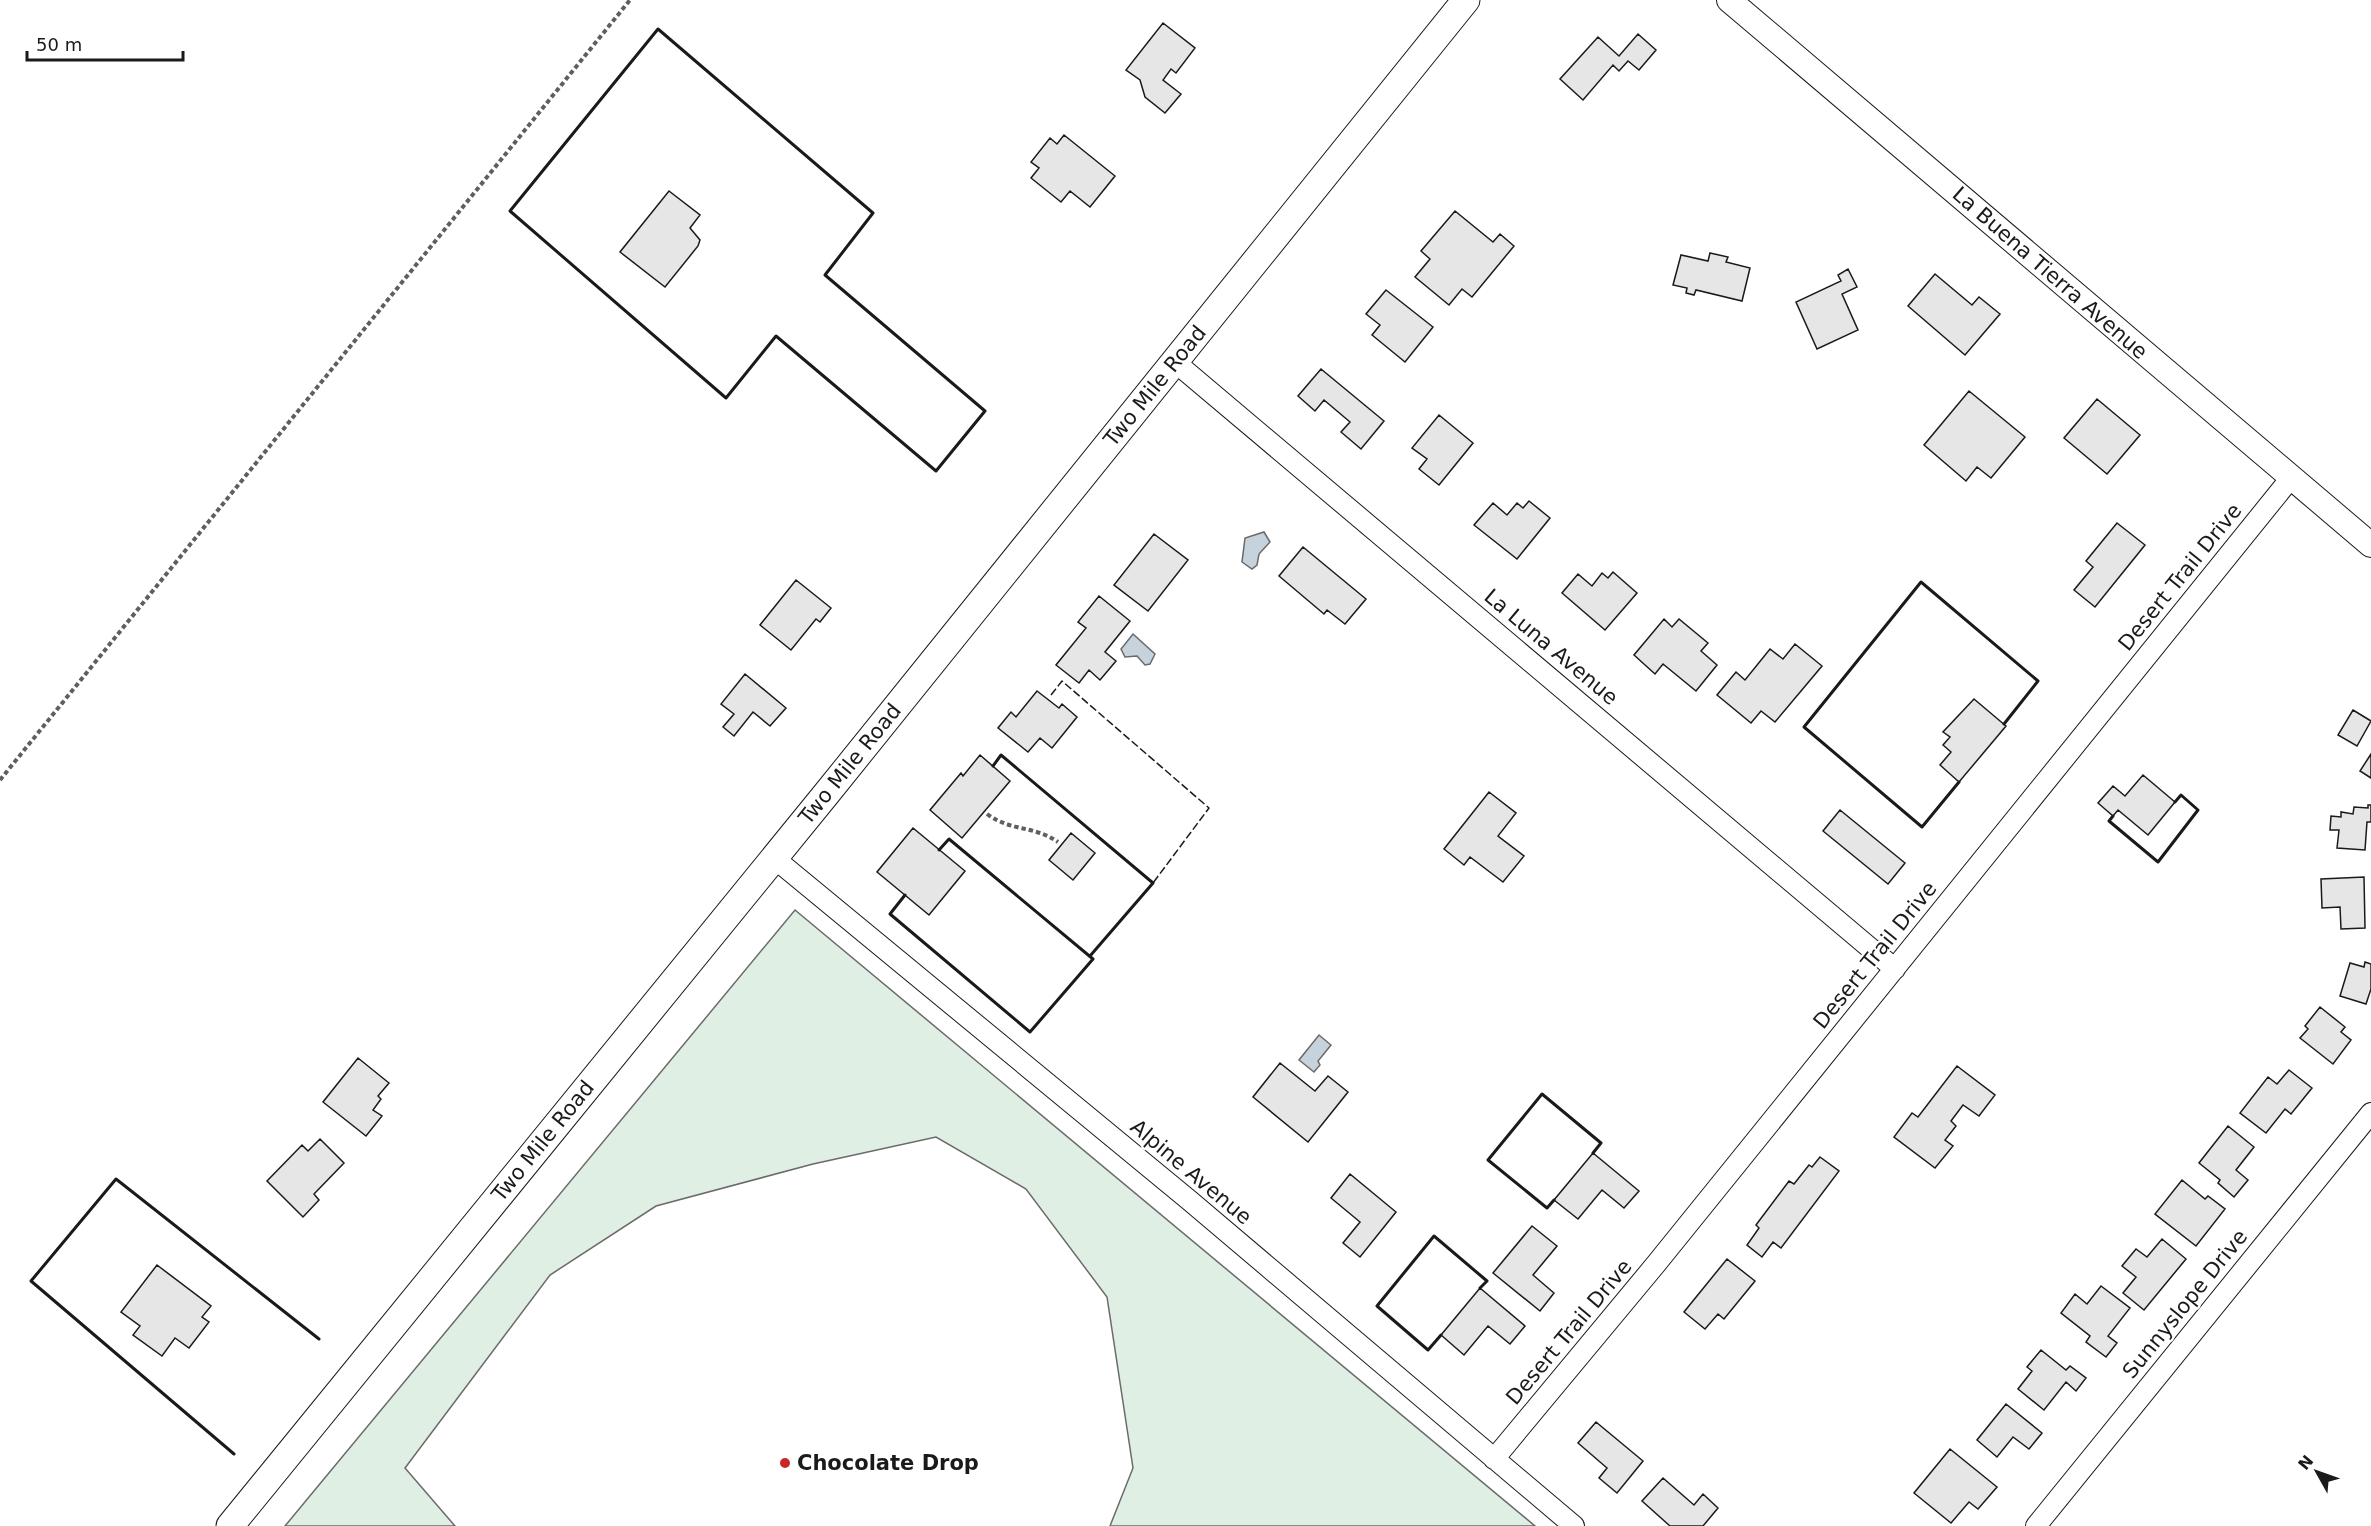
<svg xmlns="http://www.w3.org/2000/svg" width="2371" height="1526" font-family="'DejaVu Sans',sans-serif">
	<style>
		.green { fill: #e0efe3; stroke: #6a6a6a; stroke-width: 1.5 }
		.water { fill: #c6d2dc; stroke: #6a6a6a; stroke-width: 1.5 }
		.building { fill: #e6e6e6; stroke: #1a1a1a; stroke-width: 1.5 }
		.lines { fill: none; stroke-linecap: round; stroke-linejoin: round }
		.minor-casing { stroke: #1a1a1a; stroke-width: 22 }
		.tertiary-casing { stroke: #1a1a1a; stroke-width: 26 }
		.secondary-casing { stroke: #1a1a1a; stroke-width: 29 }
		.path { stroke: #5f5f5f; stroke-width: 4; stroke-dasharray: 4.5 3; stroke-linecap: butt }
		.minor { stroke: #fff; stroke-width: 20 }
		.tertiary { stroke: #fff; stroke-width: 24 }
		.secondary { stroke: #fff; stroke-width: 27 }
		.fence { stroke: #1a1a1a; stroke-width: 1.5; stroke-dasharray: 8 3; stroke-linecap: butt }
		.wall { stroke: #1a1a1a; stroke-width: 3 }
		.poi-dot { fill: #c62828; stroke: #fff; stroke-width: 2 }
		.labels { text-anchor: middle; stroke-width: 4.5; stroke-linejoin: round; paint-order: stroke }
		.street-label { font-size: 21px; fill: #1a1a1a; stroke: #fff }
		.poi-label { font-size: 21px; font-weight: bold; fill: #1a1a1a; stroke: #fff; text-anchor: start }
	</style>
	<rect width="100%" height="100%" fill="#fff"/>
	<path class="green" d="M795 910 1535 1526H1110L1133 1468 1107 1297 1026 1189 936 1137 813 1164 656 1206 550 1275 405 1468 455 1526H285Z"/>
	<path class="water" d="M1264 532 1270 542 1259 554 1257 565 1252 569 1242 562 1245 538Z
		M1133 634 1155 654 1150 664 1145 665 1137 656 1125 657 1121 649Z
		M1319 1035 1331 1045 1318 1061 1320 1065 1314 1072 1299 1060Z"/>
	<path class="building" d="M1163 23 1195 48 1176 73 1171 69 1163 80 1181 94 1165 113 1145 97 1140 80 1126 70Z
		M1638 34 1656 50 1639 70 1628 61 1619 71 1613 65 1583 100 1560 79 1598 37 1619 56Z
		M1064 135 1115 176 1090 207 1070 191 1061 202 1031 178 1039 168 1031 162 1050 138 1057 144Z
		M669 191 700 215 690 228 700 240 698 246 665 287 620 252Z
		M1455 211 1493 242 1500 234 1514 246 1472 297 1462 289 1449 305 1415 277 1430 259 1421 251Z
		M1710 253 1728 257 1726 262 1750 268 1742 301 1696 290 1694 295 1686 293 1687 288 1673 285 1681 255 1708 261Z
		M1848 269 1857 287 1842 294 1858 330 1817 349 1796 302 1841 281 1838 275Z
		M1935 274 1972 305 1979 297 2000 314 1965 355 1908 306Z
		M1386 290 1433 327 1405 362 1372 335 1380 325 1366 314Z
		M1321 369 1384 421 1361 449 1341 432 1350 422 1324 400 1315 411 1298 396Z
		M1969 391 2025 437 1991 478 1977 467 1966 481 1924 445Z
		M2097 399 2140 435 2107 474 2064 438Z
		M1439 415 1473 443 1439 485 1419 469 1427 459 1412 448Z
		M1529 501 1550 518 1517 559 1474 525 1493 503 1507 515 1517 503 1523 508Z
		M2117 523 2145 545 2095 607 2074 590 2093 567 2086 561Z
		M1154 534 1188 560 1148 611 1114 585Z
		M1303 547 1366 599 1345 624 1327 610 1324 614 1279 576Z
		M1613 572 1637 593 1605 630 1562 593 1578 574 1592 586 1602 573 1608 578Z
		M796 580 831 608 820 622 816 619 791 650 760 625Z
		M1099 596 1130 621 1105 652 1116 661 1100 680 1089 670 1079 683 1056 665 1086 628 1078 622Z
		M1664 619 1672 627 1679 619 1708 643 1701 651 1717 665 1696 691 1663 664 1655 674 1634 655Z
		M1795 644 1822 666 1775 722 1761 711 1751 723 1717 695 1736 672 1745 680 1770 649 1783 659Z
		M745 674 786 708 770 726 753 712 734 736 723 727 734 714 721 704Z
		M1037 691 1059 708 1062 704 1077 717 1052 748 1040 738 1028 752 998 728 1011 712 1016 717Z
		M1974 699 2006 726 1959 782 1940 765 1951 752 1943 745 1950 737 1943 732Z
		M2353 710 2371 721 2357 746 2338 735Z
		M2371 754V778L2360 771Z
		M980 755 1010 781 962 838 930 810 961 773 963 776Z
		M2143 775 2175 802 2148 835 2118 810 2113 816 2098 803 2113 786 2125 796Z
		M1489 792 1516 813 1498 836 1524 856 1503 882 1470 857 1464 865 1444 849Z
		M2368 805H2371V822H2367L2365 850 2337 848 2339 830H2330L2331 816 2341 817V812L2353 814 2354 807 2368 808Z
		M1840 810 1905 863 1888 884 1823 831Z
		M913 828 965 871 929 915 877 872Z
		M1071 833 1095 853 1073 880 1049 860Z
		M2364 877 2365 928 2341 929 2340 907 2322 908 2321 879Z
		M2365 962 2371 964V989L2366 1004 2340 996 2350 963 2364 967Z
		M2320 1007 2345 1027 2341 1032 2351 1040 2333 1064 2300 1038 2308 1029 2305 1026Z
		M358 1058 389 1083 378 1096 381 1099 373 1110 382 1116 366 1136 323 1102Z
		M1280 1063 1315 1091 1328 1076 1348 1092 1308 1142 1253 1097Z
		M1957 1066 1995 1095 1979 1116 1963 1105 1951 1121 1956 1126 1945 1140 1953 1146 1935 1168 1894 1137 1912 1113 1918 1117Z
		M2289 1070 2312 1088 2291 1114 2285 1109 2266 1133 2240 1113 2268 1077 2277 1084Z
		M2228 1126 2254 1147 2236 1170 2248 1180 2234 1197 2218 1183 2220 1180 2199 1163Z
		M320 1139 344 1163 314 1194 319 1200 303 1217 267 1181 302 1145 308 1151Z
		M1593 1153 1639 1191 1624 1208 1602 1190 1578 1219 1554 1200Z
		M1820 1157 1839 1171 1781 1248 1773 1242 1762 1257 1747 1245 1759 1228 1756 1225 1789 1181 1794 1184 1809 1165 1812 1167Z
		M1350 1174 1396 1212 1360 1257 1343 1243 1360 1222 1331 1198Z
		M2182 1180 2205 1199 2208 1196 2225 1209 2196 1246 2155 1214Z
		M1532 1226 1557 1246 1533 1275 1554 1293 1540 1311 1493 1273Z
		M2162 1239 2186 1259 2144 1310 2123 1293 2136 1277 2122 1266 2136 1249 2147 1257Z
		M1727 1259 1755 1281 1724 1319 1718 1314 1705 1329 1684 1312Z
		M157 1265 211 1306 202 1317 209 1322 189 1348 175 1338 162 1356 133 1335 140 1326 121 1312Z
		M2101 1286 2130 1308 2108 1336 2117 1343 2106 1357 2086 1342 2090 1336 2061 1313 2075 1294 2087 1304Z
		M1480 1288 1525 1326 1510 1344 1488 1326 1464 1355 1441 1335Z
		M2041 1350 2066 1370 2070 1366 2086 1378 2076 1391 2066 1382 2044 1410 2018 1389 2032 1371 2027 1367Z
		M2006 1404 2042 1433 2029 1449 2013 1437 1997 1457 1977 1440Z
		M1596 1422 1643 1461 1617 1493 1599 1478 1607 1468 1578 1443Z
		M1950 1449 1997 1487 1978 1509 1969 1502 1951 1523 1914 1493Z
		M1663 1478 1694 1505 1703 1494 1718 1508 1703 1526H1670L1642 1501Z"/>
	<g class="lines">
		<defs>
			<path id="minor" d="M1175 362 1895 969
				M774 858 1189 1200 1574 1526
				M1494 1459 1656 1264 2290 479
				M2036 1526 2371 1113"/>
			<path id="tertiary" d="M1729 0 2371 545"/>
			<path id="secondary" d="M230 1526 827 793 1466 0"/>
		</defs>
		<use href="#minor" class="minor-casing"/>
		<use href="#tertiary" class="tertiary-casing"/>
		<use href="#secondary" class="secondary-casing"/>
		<path class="path" d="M0 780 630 0
			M987 814C1012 832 1033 825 1058 842"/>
		<use href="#minor" class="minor"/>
		<use href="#tertiary" class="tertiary"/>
		<use href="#secondary" class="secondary"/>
		<path class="fence" d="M1051 695 1062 681 1209 808 1153 883"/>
		<path class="wall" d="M658 29 873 213 825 275 985 411 936 471 776 336 726 398 510 211Z
			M993 766 1001 755 1153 883 1090 956
			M1959 782 1922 827 1804 727 1921 582 2038 681 2004 724
			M2113 816 2109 821 2158 862 2198 810 2181 795 2175 802
			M905 895 890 914 1030 1032 1093 959 949 839 939 850
			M1554 1200 1547 1208 1488 1160 1542 1094 1601 1143 1593 1153
			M1441 1335 1428 1350 1377 1306 1434 1236 1487 1281 1480 1288
			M234 1454 31 1281 116 1179 319 1339"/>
	</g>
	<circle class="poi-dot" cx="785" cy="1463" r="6"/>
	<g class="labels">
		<g class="street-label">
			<text transform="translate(2050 273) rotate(41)" y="7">La Buena Tierra Avenue</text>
			<text transform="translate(1155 386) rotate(-51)" y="7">Two Mile Road</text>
			<text transform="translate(2180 577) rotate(-51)" y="7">Desert Trail Drive</text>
			<text transform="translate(1551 647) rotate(40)" y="7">La Luna Avenue</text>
			<text transform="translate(850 764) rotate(-51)" y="7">Two Mile Road</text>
			<text transform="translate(1875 955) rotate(-51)" y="7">Desert Trail Drive</text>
			<text transform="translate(543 1141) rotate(-51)" y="7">Two Mile Road</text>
			<text transform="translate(1191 1172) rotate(40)" y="7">Alpine Avenue</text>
			<text transform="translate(2185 1304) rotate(-51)" y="7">Sunnyslope Drive</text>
			<text transform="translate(1569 1332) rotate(-50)" y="7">Desert Trail Drive</text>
		</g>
		<g class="poi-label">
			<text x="797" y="1470">Chocolate Drop</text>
		</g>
	</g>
	<g transform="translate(2317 1472) rotate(310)" stroke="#ffffff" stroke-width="4.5" paint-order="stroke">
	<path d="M0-4.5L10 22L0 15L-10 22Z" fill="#1a1a1a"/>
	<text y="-9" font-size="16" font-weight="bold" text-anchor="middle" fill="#1a1a1a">N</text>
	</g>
	<path d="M27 51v9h156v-9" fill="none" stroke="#1a1a1a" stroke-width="3"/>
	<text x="36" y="51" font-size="18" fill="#1a1a1a" stroke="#ffffff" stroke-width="4.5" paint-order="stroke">50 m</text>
</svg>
